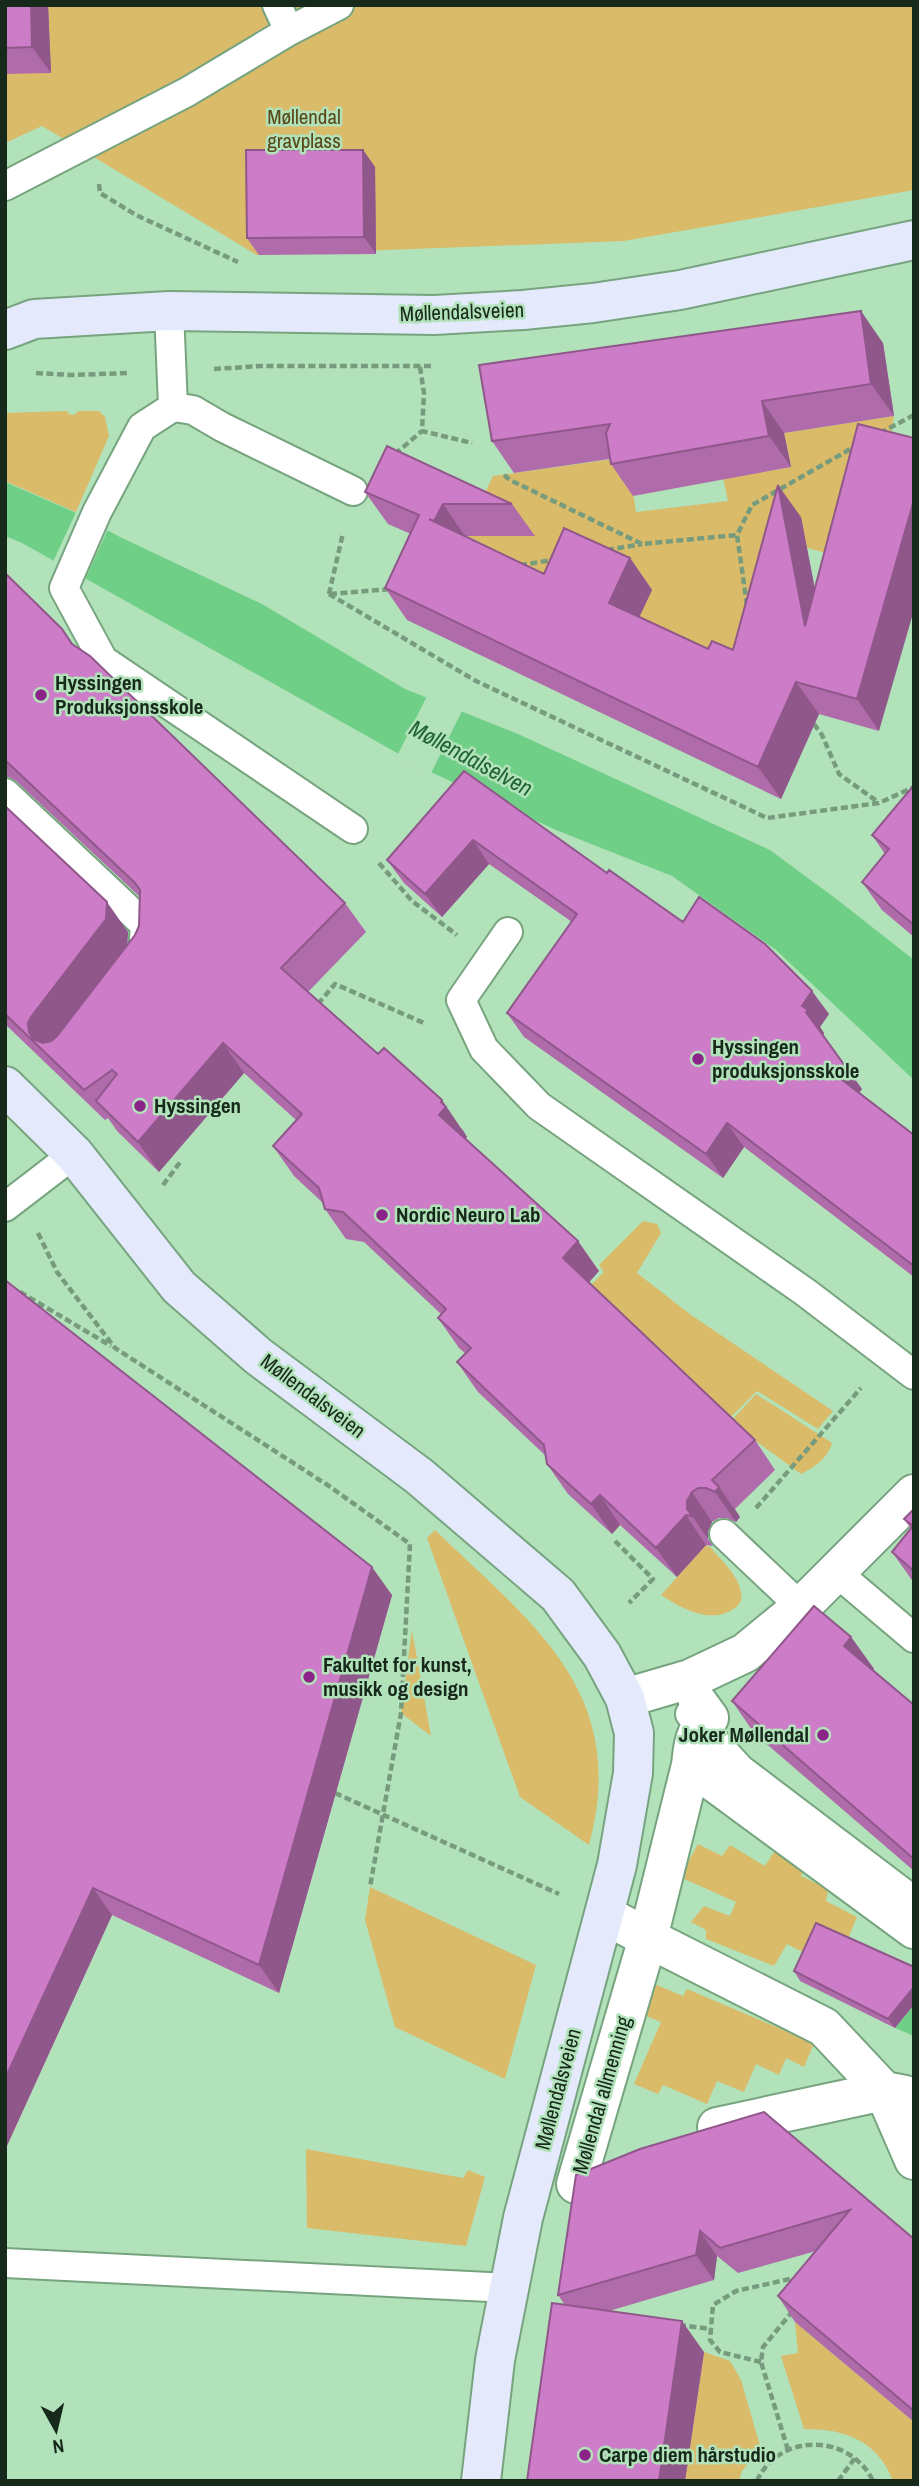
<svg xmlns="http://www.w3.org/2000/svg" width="919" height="2486" font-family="'Archivo Narrow',sans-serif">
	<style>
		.green { fill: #d9bb6a }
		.water { fill: #6fcf86 }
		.pier { fill: #b2e2ba }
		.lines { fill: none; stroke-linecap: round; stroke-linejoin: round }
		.lane-casing { stroke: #76a47f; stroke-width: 32 }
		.street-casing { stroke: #76a47f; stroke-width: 42 }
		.secondary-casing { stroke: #76a47f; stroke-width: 42 }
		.path { stroke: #779b7d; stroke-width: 4.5; stroke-dasharray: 7 3.5; stroke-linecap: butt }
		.lane { stroke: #fff; stroke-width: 28 }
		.street { stroke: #fff; stroke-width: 38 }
		.secondary { stroke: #e4eafc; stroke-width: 38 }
		.wall { fill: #b06bab }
		.shaded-wall { fill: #90578b }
		.building { fill: #cd7cc7; stroke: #90578b; stroke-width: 2 }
		.poi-dot { fill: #8c2388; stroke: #b2e2ba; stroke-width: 2.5 }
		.labels { text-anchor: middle; stroke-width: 5; stroke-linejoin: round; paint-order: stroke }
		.park-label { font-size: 21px; fill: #584718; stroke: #b2e2ba }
		.street-label { font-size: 21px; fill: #17291b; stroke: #b2e2ba }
		.poi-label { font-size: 21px; font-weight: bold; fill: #17291b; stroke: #b2e2ba; text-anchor: start }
		.water-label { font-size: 23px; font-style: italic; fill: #206333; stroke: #b2e2ba }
	</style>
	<rect width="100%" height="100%" fill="#b2e2ba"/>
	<path class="green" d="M5 5H914V190L624 241 257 255 42 126 5 143Z
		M67 411 69 414 74 415 79 411H99L105 417 109 436 76 512 5 481V413Z
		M894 416 887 458 853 561 794 544 779 674 566 605 457 552 493 476 628 457 636 512 728 501 715 441 769 471 791 467 784 433Z
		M643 1221 657 1224 661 1233 637 1273 691 1315 833 1411 818 1429 757 1391 722 1426 579 1297 604 1272 599 1265Z
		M756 1394 832 1443C827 1459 816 1466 801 1474L730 1422Z
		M435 1530C533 1625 630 1692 589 1845L520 1797 427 1538Z
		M706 1545 711 1548C721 1560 739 1576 741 1593 742 1599 741 1603 736 1607 713 1626 682 1609 661 1595Z
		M412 1630 431 1736 401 1713Z
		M698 1844 722 1856 730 1845 765 1866 776 1849 806 1864 801 1876 828 1889 826 1901 857 1917 846 1943 813 1957 787 1944 774 1966 706 1939V1930L691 1922 704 1906 730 1916 736 1902 680 1877Z
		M370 1887 536 1965 505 2079 395 2027 365 1920Z
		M652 1983 683 1996 687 1989 814 2043 804 2067 786 2058 779 2075 756 2064 744 2092 717 2081 707 2104 663 2085 658 2094 634 2084 661 2022 639 2013Z
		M306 2149 463 2178 468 2170 485 2177 466 2246 307 2228Z
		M795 2322 914 2422V2481H893C877 2440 845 2429 804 2429L781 2356 798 2353Z
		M704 2352 730 2361 741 2380 761 2449 742 2471 739 2481H685Z"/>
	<path class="water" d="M5 482 72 511 120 537 262 604 405 689 518 734 770 850 839 901 914 960V1080L776 950 672 876 556 830 433 773 22 543 5 536Z
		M914 2005V2036L895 2028Z"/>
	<path class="pier" d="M77 510 109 527 84 582 52 564Z
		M428 694 463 709 430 775 397 756Z"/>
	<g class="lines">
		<defs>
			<path id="lane" d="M277 5 289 31
				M5 186 187 92 289 31 339 5
				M169 311 173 407 193 410 222 427 353 491
				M173 407 142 427 97 512 64 588 103 660 353 829
				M5 793 145 925 143 954
				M508 932 461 1000 484 1049 539 1106 805 1292 914 1375
				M5 1207 74 1154
				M724 1534 801 1607
				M836 1572 914 1638
				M690 1714 740 1769 914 1901
				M5 2263 509 2288"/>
			<path id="street" d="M625 1698 690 1679 745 1653 801 1607 914 1494
				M691 1765C693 1746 694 1732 709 1718L698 1703
				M605 1915 648 1938 691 1765 914 1929
				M717 2127 884 2091 905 2095
				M576 2184 648 1938 824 2027 884 2091 914 2160"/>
			<path id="secondary" d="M5 330 34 319 169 311 434 315 523 310 593 303 680 290 914 240
				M5 1086 74 1154 179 1287 258 1356 419 1476 558 1595 602 1655 625 1698 634 1733 633 1773 617 1865 523 2218 495 2360 481 2481"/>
		</defs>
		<use href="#lane" class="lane-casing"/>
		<use href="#street" class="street-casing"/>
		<use href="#secondary" class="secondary-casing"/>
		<path class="path" d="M99 184 100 193 136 215 238 262
			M420 367 424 393 422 431 472 443
			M214 369 261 366H433
			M36 373 71 375 129 373
			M880 433 914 415
			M395 454 422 431
			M504 475 510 480 642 544 737 535
			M607 550 642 544
			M520 565 553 560
			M329 594 476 681 767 818 879 803 914 787
			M329 594 343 533
			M330 594 391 589
			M747 605 737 535 752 505 854 447
			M814 724 822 735 839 774 878 802
			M379 863 412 901 457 935
			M318 1004 335 984 424 1023
			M163 1185 181 1161
			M38 1233 57 1272 115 1348 329 1486 410 1544 401 1713 370 1887
			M20 1292 111 1346
			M756 1508 861 1388
			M615 1541 653 1579 629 1603
			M335 1793 559 1894
			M679 2325 711 2329
			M761 2362 720 2352 710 2340 713 2305 736 2291 790 2279
			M788 2450 761 2362 763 2347 792 2312
			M757 2481C779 2432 850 2433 873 2481
			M838 2481 855 2458"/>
		<use href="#lane" class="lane"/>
		<use href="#street" class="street"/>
		<use href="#secondary" class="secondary"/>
	</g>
	<path class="wall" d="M5 5H48L51 73 5 74Z
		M363 150 375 167 376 254 259 255 247 238Z
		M883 343 894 416 784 433 791 467 633 496 611 464 610 459 514 473 492 441Z
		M365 492 512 504 535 536H465L544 574 630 558 652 590 639 617 708 649 733 650 801 517 815 590 879 731 819 714 781 799 407 620 385 588 411 534 388 524Z
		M5 573 73 644 345 903 366 932 308 992 463 1130 467 1137 465 1139 599 1271 589 1282 755 1440 775 1470 735 1509 740 1517 736 1522 727 1518H719L712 1522 708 1531V1539L713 1546 706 1545 677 1577 620 1525 612 1534 568 1494 547 1464 546 1456 478 1392 457 1362 465 1353 459 1348 438 1318 441 1314 364 1242 346 1239 325 1209 323 1203 294 1176 273 1146 296 1120 244 1073 159 1172 117 1131 108 1118 105 1120 5 1024V806L128 932 127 946 135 935 139 926 140 897 16 781 9 777H5Z
		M464 771 607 873 829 1014 820 1027 824 1033 823 1035 862 1089 859 1093 914 1135V1277L744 1147 723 1178 524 1037 507 1013 572 922 489 864 442 917 404 883 387 860Z
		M914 785V937L882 910 862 882 885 854 872 835Z
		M5 1280 392 1595 279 1993 112 1915 5 2150Z
		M914 1509V1583L892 1552 911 1529 904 1519Z
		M851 1637 874 1669 873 1670 914 1705V1871L754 1733 732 1701Z
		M914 1967 895 2028 800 1981 794 1971Z
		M764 2112 914 2239V2422L795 2322 778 2296 816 2251 738 2273 717 2256 714 2280 609 2311 704 2352 685 2481H527L565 2305 558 2295Z"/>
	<path class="shaded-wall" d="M31 5H48L51 73 32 47Z
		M363 150 375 167 376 254 364 237Z
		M861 311 883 343 894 416 871 384Z
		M762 401 784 433 791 467 769 436Z
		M778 485 801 517 828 657 805 626Z
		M914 500V610L879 731 857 699Z
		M443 504 465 536 434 521Z
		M630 558 652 590 631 635 609 603Z
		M796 682 819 714 781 799 758 767Z
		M473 840 489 864 442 917 425 894Z
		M107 902 128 932 127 949 52 1046H38L29 1032 28 1023 31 1017Z
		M812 991 829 1014 820 1027 824 1033 823 1035 802 1006Z
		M223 1043 244 1073 159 1172 138 1142Z
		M845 1066 862 1089 854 1100 837 1076Z
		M442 1100 467 1137 460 1145 439 1115 441 1102Z
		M727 1123 744 1147 723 1178 706 1154Z
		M578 1241 599 1271 584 1288 563 1258Z
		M719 1487 740 1517 736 1522 715 1492Z
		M692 1492 712 1522 708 1531V1539L713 1546 687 1509V1501Z
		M600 1495 620 1525 612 1534 591 1504Z
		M686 1515 706 1545 677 1577 656 1548Z
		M372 1567 392 1595 279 1993 259 1965Z
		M851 1637 874 1669 866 1678 844 1646Z
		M93 1888 112 1915 5 2150V2079Z
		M914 1987V2005L895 2028 888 2019Z
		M700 2231 717 2256 714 2280 696 2255Z
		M682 2321 704 2352 685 2481H659Z"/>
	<path class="building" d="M5 5H31L32 47 5 48Z
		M246 150H363L364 237 247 238Z
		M861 311 871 384 762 401 769 436 611 464 606 433 610 424 492 441 479 365Z
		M858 424 914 438V500L857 699 796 682 758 767 385 588 419 515 365 492 387 446 512 504H443L434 521 429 519 544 574 564 528 630 558 609 603 708 649 712 641 733 650 778 485 805 626Z
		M5 573 62 629 72 644 90 656 345 903 281 968 378 1054 384 1048 442 1100 441 1102 446 1107 439 1115 578 1241 563 1258 755 1440 712 1480 719 1487 715 1492 706 1488H698L692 1492 687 1501V1509L692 1516 686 1515 656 1548 600 1495 591 1504 547 1464 544 1445 457 1362 471 1348 438 1318 446 1309 343 1212 325 1209 319 1188 273 1146 302 1114 223 1043 138 1142 96 1101 117 1074 112 1070 84 1090 5 1014V806L107 902 106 919 31 1017 28 1023 29 1032 33 1039 43 1043 51 1041 57 1036 135 935 139 926 140 890 135 883 5 760Z
		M464 771 607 873 609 870 683 922 699 897 765 944 812 991 802 1006 808 1010 806 1012 845 1066 837 1076 914 1135V1266L727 1123 706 1154 507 1013 577 914 473 840 425 894 387 860Z
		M914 785V925L862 882 889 849 872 835Z
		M5 1280 372 1567 259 1965 93 1888 5 2079Z
		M914 1509V1571L892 1552 913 1526 904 1519Z
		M814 1606 851 1637 844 1646 914 1705V1859L732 1701Z
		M816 1923 914 1967V1987L888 2019 794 1971Z
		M764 2112 914 2239V2411L778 2296 850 2210 720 2248 700 2231 696 2255 558 2295 576 2175 640 2149Z
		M552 2303 682 2321 659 2481H527Z"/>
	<g class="poi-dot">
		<circle cx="41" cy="695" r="7"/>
		<circle cx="698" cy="1059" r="7"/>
		<circle cx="140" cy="1106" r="7"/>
		<circle cx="382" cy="1215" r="7"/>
		<circle cx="309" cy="1677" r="7"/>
		<circle cx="823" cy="1735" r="7"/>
		<circle cx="585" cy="2455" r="7"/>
	</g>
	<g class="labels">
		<g class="park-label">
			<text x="304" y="124">Møllendal<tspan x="304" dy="24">gravplass</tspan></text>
		</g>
		<g class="street-label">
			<text transform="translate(462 312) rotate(-2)" y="7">Møllendalsveien</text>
			<text transform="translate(313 1396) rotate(37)" y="7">Møllendalsveien</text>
			<text transform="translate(558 2089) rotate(-75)" y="7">Møllendalsveien</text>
			<text transform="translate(602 2095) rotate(-74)" y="7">Møllendal allmenning</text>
		</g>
		<g class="poi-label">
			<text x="55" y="690">Hyssingen<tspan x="55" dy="24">Produksjonsskole</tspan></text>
			<text x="712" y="1054">Hyssingen<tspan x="712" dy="24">produksjonsskole</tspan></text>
			<text x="154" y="1113">Hyssingen</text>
			<text x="396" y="1222">Nordic Neuro Lab</text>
			<text x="323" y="1672">Fakultet for kunst,<tspan x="323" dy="24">musikk og design</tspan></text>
			<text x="809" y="1742" text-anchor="end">Joker Møllendal</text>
			<text x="599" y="2462">Carpe diem hårstudio</text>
		</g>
		<g class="water-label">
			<text transform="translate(471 758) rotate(28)" y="8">Møllendalselven</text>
		</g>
	</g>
	<rect width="919" height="2486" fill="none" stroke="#17291b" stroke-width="14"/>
	<g transform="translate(56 2430) rotate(172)" stroke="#b2e2ba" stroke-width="5" paint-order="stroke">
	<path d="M0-5L12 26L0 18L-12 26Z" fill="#17291b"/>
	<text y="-10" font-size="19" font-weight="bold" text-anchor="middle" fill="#17291b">N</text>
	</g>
</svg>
